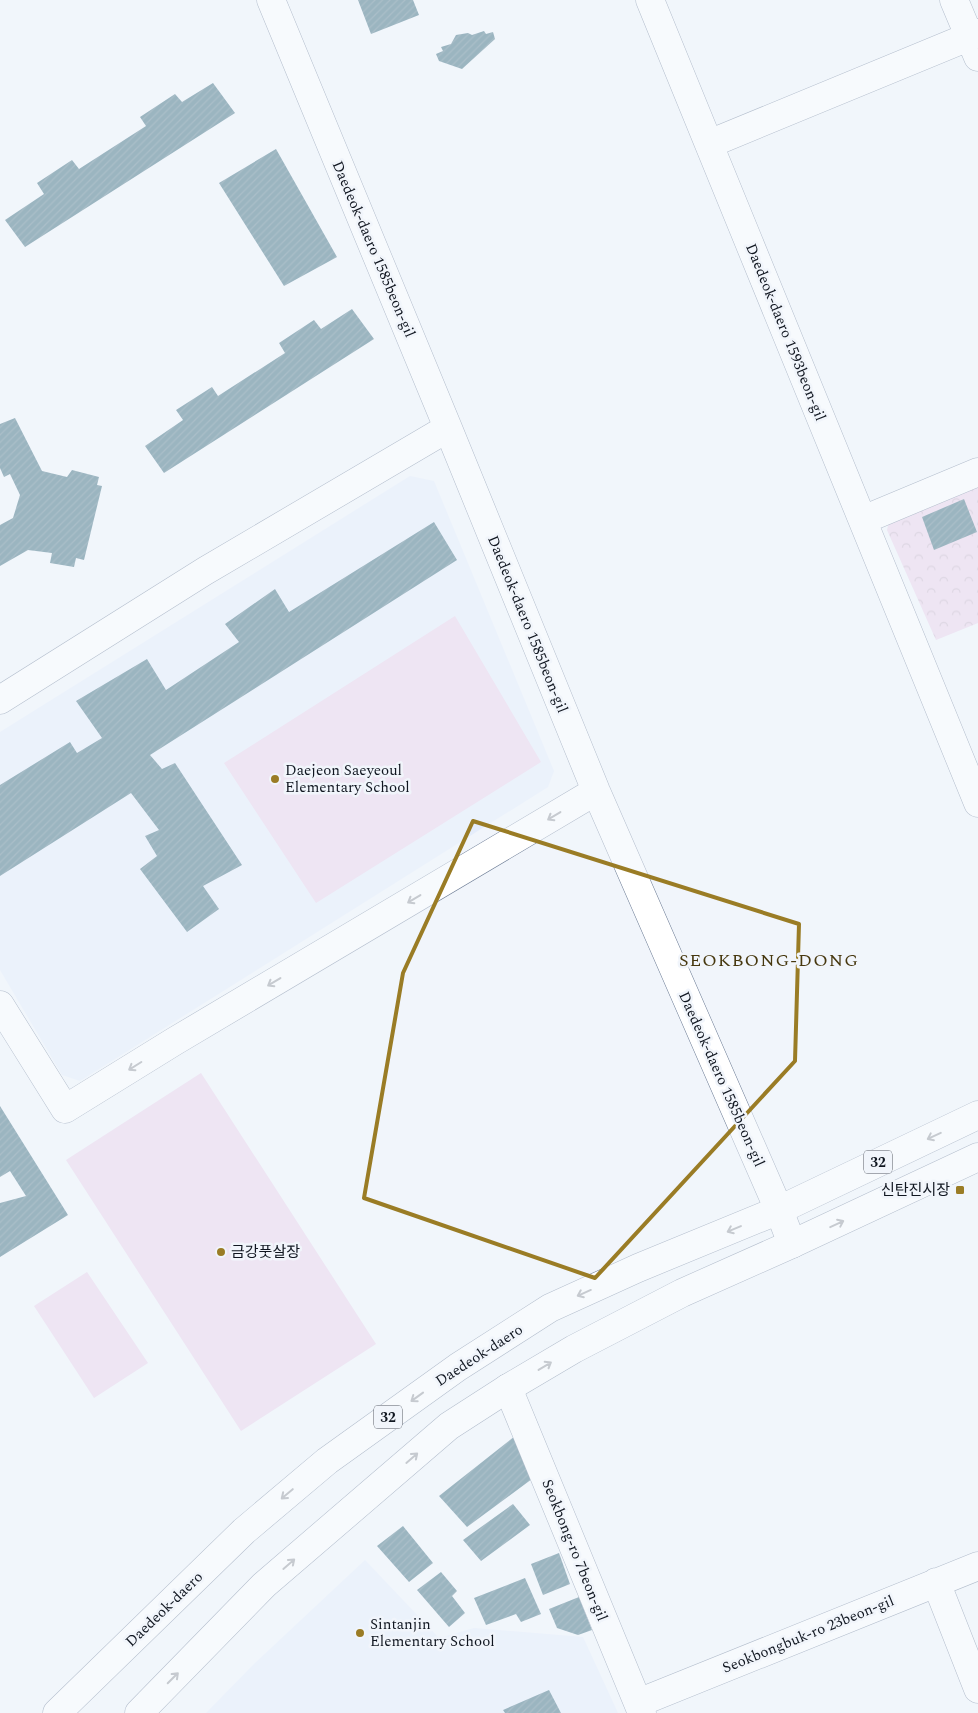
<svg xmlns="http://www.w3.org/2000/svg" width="978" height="1713" font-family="Spectral,'Noto Sans KR',serif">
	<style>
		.built { fill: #e5edfb }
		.park { fill: url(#park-crowns) }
		.pitch { fill: #ead0e8 }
		.building { fill: url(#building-hatch) }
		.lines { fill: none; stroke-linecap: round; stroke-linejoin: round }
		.street-casing { stroke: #6b7b94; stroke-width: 29 }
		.primary-casing { stroke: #6b7b94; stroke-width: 29 }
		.street { stroke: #fff; stroke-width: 28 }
		.primary { stroke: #fff; stroke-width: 28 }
		.oneway { stroke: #93969b }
		.marked { fill: none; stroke: #9a7c25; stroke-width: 4; stroke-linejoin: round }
		.poi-dot { fill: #9a7c25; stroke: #f1f5fb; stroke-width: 2 }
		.labels { text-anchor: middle; stroke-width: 5; stroke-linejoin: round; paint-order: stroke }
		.shield { fill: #f1f5fb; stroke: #545962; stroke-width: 1 }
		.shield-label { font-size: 14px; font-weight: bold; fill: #101620 }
		.street-label { font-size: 15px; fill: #101620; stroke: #f1f5fb }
		.poi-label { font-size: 15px; fill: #101620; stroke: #f1f5fb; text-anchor: start }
		.quarter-label { font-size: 18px; letter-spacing: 1px; fill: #47380f; stroke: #f1f5fb }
	</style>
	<defs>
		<pattern id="park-crowns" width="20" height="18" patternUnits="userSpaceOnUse" patternTransform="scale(1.25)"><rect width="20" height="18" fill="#ead0e8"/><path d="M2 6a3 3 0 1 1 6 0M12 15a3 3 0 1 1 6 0" fill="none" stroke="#c8b2c7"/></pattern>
		<pattern id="building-hatch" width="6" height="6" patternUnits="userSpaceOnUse" patternTransform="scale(1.25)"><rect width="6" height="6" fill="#346679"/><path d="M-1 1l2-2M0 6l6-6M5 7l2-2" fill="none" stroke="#557b8a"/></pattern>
	</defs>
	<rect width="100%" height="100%" fill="#f1f5fb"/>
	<path class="built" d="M410 476 434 481 554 771 548 787 80 1081 62 1075 0 970V732Z
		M365 1560 439 1638 474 1628 583 1637 618 1713H206L253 1665Z"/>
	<path class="park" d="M978 474V623L936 640 887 530 892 510Z"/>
	<path class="pitch" d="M455 616 541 762 316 903 224 763Z
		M201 1073 376 1344 241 1431 66 1160Z
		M87 1272 148 1363 94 1398 34 1306Z"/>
	<path class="building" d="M358 0H413L419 15 371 34Z
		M484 31 486 34 493 32 495 39 462 69 439 61 436 54 443 51 441 47 451 44 456 35 468 33 472 35Z
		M213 83 235 113 25 247 5 220 44 194 37 183 72 160 79 169 146 126 140 117 175 94 182 102Z
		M276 149 337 257 284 286 219 183Z
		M352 309 374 339 164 473 145 446 183 420 176 410 212 387 218 396 285 353 279 343 314 320 321 329Z
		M15 418 42 471 67 477 72 470 99 477 97 485 102 486 84 560 76 558 74 567 50 563 52 553 28 550 0 566V525L13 518 20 495 10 474 4 477 0 468V424Z
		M964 499 977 532 934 550 922 517Z
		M434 522 457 560 150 755 162 769 175 763 242 865 203 886 219 909 187 932 140 869 157 856 145 836 159 830 131 793 0 876V785L70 742 77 753 102 738 76 701 147 659 166 690 239 642 225 624 275 589 289 612Z
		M0 1106 68 1215 0 1257V1203L26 1196 10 1171 0 1177Z
		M515 1436 532 1479 467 1527 439 1496Z
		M513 1504 530 1525 481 1561 463 1540Z
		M403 1526 433 1563 409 1582 377 1546Z
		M559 1553 570 1584 543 1595 531 1564Z
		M441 1572 457 1591 452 1596 465 1613 449 1627 417 1590Z
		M525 1578 541 1614 521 1622 516 1614 486 1625 474 1598Z
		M579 1597 592 1630 578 1635 557 1628 549 1609Z
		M549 1690 561 1713H505L503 1710Z"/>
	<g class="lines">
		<defs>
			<path id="street" d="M271 0 448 428 596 791 779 1210 792 1244
				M650 0 978 803
				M954 0 978 57
				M709 144 978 33
				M863 520 978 472
				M0 700 205 571 448 428
				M0 1005 65 1109 175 1041 596 791
				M508 1388 642 1713
				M936 1582 978 1689
				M638 1703 978 1566"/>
			<path id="primary" d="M57 1713 244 1531 327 1461 458 1367 550 1308 638 1268 779 1210 978 1115
				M139 1713 264 1585 449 1426 508 1388 574 1349 682 1293 792 1244 978 1157"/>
		</defs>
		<use href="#street" class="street-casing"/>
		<use href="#primary" class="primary-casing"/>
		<use href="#street" class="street"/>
		<use href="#primary" class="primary"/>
	</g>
	<defs><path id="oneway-shaft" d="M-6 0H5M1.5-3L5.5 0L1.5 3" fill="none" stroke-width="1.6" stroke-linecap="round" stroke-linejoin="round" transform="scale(1.25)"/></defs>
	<g class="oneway">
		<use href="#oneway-shaft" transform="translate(554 816) rotate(149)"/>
		<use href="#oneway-shaft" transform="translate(414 899) rotate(149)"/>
		<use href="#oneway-shaft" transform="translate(274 982) rotate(149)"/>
		<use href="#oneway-shaft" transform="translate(135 1066) rotate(148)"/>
		<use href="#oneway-shaft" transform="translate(934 1136) rotate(155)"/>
		<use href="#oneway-shaft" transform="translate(837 1224) rotate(-25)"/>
		<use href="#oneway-shaft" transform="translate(734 1229) rotate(157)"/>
		<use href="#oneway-shaft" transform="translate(584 1293) rotate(156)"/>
		<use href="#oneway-shaft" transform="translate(545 1366) rotate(-31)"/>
		<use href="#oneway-shaft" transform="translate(417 1397) rotate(144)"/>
		<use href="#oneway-shaft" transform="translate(412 1458) rotate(-41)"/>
		<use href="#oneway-shaft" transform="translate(287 1494) rotate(140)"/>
		<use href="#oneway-shaft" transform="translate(289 1564) rotate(-41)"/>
		<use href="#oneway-shaft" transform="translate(173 1678) rotate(-45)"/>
	</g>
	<path d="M0 0H978V1713H0ZM473 821 799 924 795 1061 595 1278 364 1198 403 973Z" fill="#f1f5fb" fill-opacity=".55" fill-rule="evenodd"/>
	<path class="marked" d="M473 821 799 924 795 1061 595 1278 364 1198 403 973Z"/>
	<g class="poi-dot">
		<circle cx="275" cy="779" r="5"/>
		<rect x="955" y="1185" width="10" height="10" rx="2.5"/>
		<circle cx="221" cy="1252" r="5"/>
		<circle cx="360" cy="1633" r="5"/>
	</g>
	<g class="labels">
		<g class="shield">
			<rect x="864" y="1150.5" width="28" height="23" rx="4"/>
			<rect x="374" y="1405.5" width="28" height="23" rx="4"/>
		</g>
		<g class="shield-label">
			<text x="878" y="1167">32</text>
			<text x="388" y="1422">32</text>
		</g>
		<g class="street-label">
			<text transform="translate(374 249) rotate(67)" y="5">Daedeok-daero 1585beon-gil</text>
			<text transform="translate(786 332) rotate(68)" y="5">Daedeok-daero 1593beon-gil</text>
			<text transform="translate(528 624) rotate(68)" y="5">Daedeok-daero 1585beon-gil</text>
			<text transform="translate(722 1079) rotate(66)" y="5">Daedeok-daero 1585beon-gil</text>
			<text transform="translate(479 1355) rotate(-33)" y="5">Daedeok-daero</text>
			<text transform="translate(575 1550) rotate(68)" y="5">Seokbong-ro 7beon-gil</text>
			<text transform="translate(164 1609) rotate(-44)" y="5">Daedeok-daero</text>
			<text transform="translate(808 1634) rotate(-22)" y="5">Seokbongbuk-ro 23beon-gil</text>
		</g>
		<g class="poi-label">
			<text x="285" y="775">Daejeon Saeyeoul<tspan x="285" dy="17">Elementary School</tspan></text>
			<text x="950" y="1195" text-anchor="end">신탄진시장</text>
			<text x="231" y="1257">금강풋살장</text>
			<text x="370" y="1629">Sintanjin<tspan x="370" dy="17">Elementary School</tspan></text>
		</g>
		<g class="quarter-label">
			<text x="769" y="966">SEOKBONG-DONG</text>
		</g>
	</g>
</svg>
